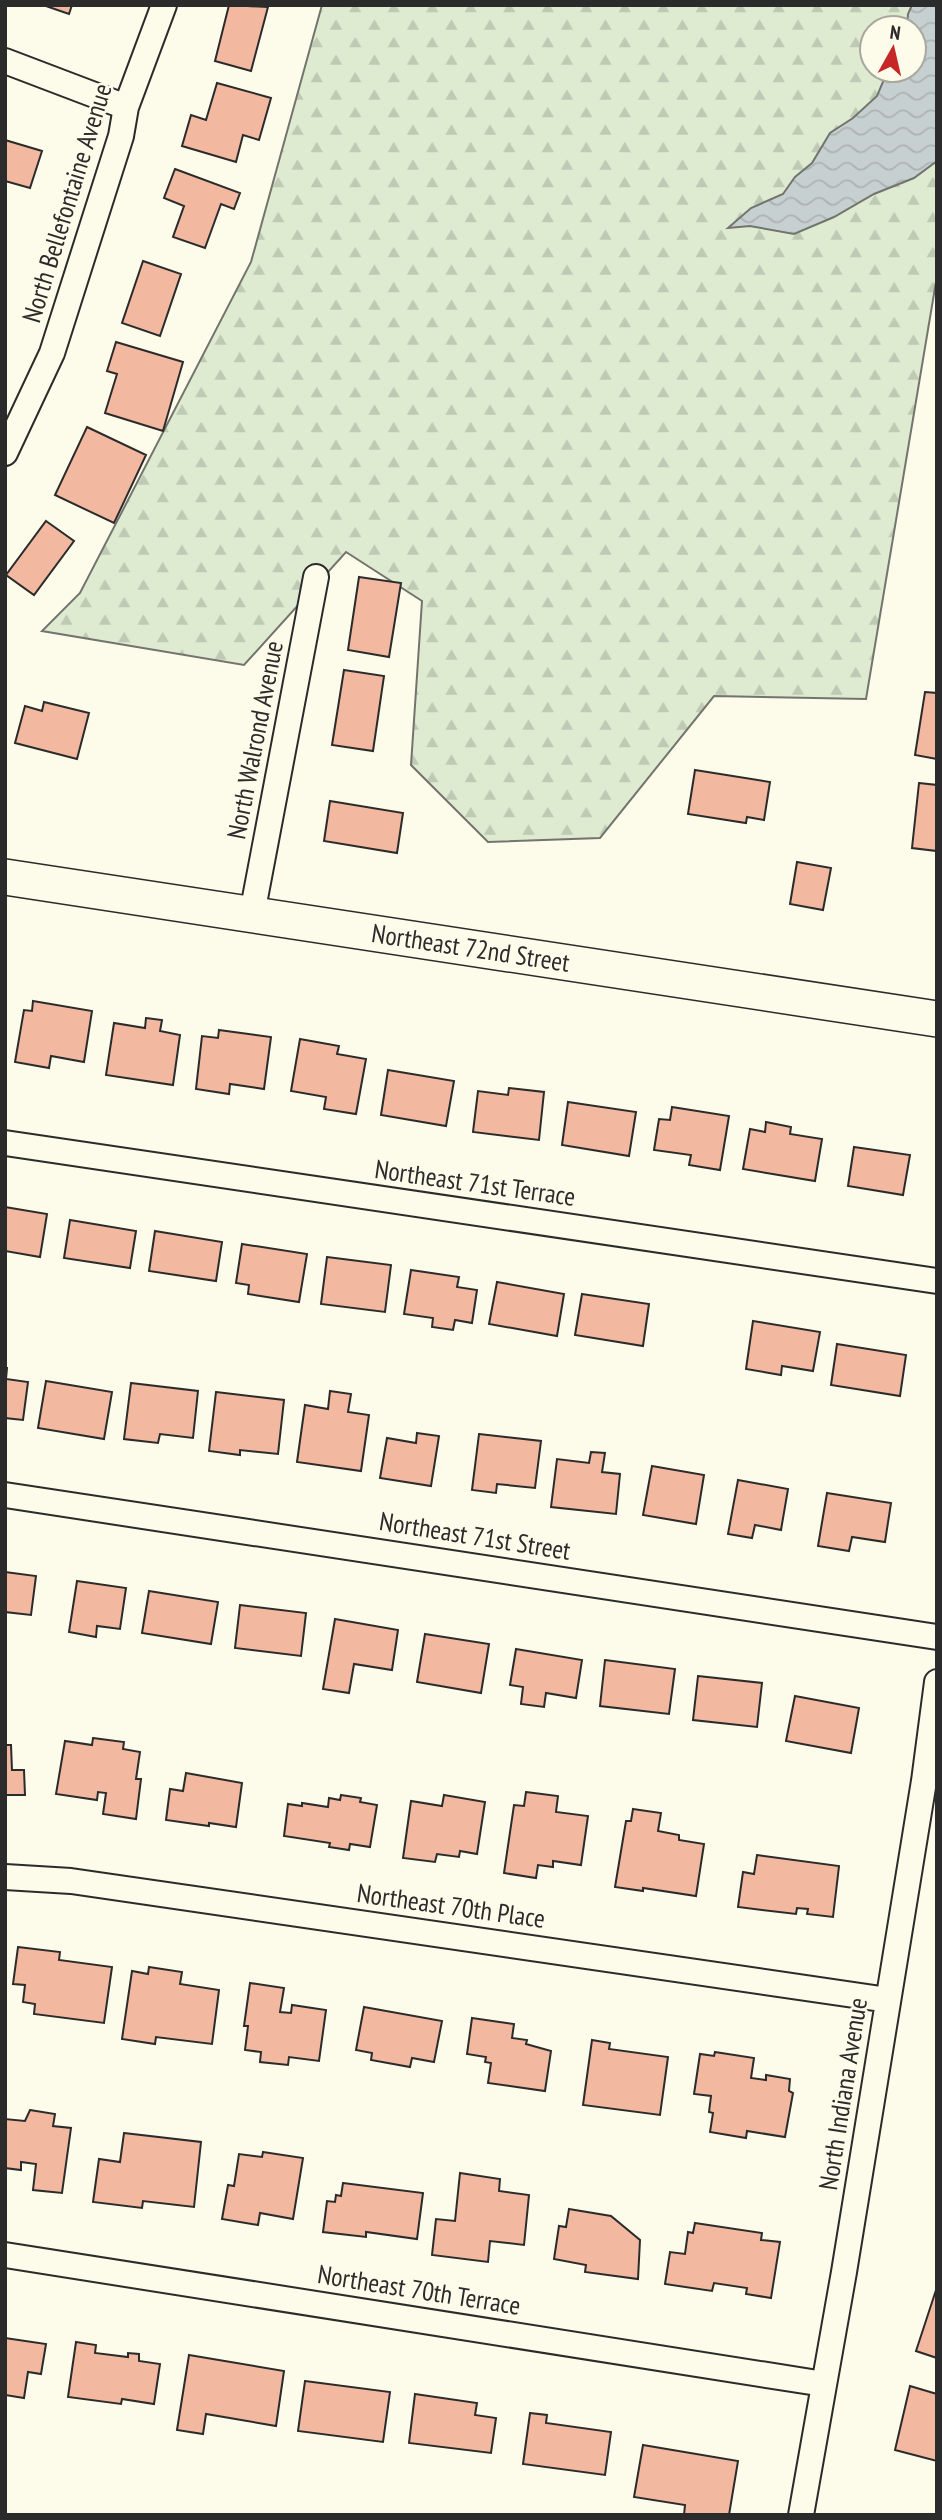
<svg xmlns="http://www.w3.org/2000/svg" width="942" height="2520" font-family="'PT Sans Narrow',sans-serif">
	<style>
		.forest { fill: url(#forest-firs); stroke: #74746e; stroke-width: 2; fill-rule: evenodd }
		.water { fill: url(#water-waves); stroke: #74746e; stroke-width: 2 }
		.building { fill: #f2b8a0; stroke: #2b2b2b; stroke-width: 2 }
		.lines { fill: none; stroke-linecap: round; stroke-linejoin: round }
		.street-casing { stroke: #2b2b2b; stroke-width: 28 }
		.secondary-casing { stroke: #2b2b2b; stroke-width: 38 }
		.street { stroke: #fdfbea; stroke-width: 24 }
		.secondary { stroke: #fdfbea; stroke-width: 35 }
		.labels { text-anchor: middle; stroke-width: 5; stroke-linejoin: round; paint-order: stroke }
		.street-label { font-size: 26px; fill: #2b2b2b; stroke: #fdfbea }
	</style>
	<defs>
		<pattern id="forest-firs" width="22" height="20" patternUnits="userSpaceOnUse" patternTransform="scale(1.75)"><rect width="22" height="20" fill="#deebd1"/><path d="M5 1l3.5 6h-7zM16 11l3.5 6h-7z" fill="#bfcab4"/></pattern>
		<pattern id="water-waves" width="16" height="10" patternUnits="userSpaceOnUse" patternTransform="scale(1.75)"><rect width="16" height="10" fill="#c7d0d0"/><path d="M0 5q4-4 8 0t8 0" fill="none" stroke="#abb3b3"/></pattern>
	</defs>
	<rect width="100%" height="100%" fill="#fdfbea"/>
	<path class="forest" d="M322 5H937V276L866 699 714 696 600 838 488 842 411 765 422 601 346 552 244 665 42 631 80 593 251 262ZM872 28H914V70H872Z"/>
	<path class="water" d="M912 5H937V161L914 178 874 194 834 217 794 234 750 226 728 228 751 208 783 194 795 177 812 163 830 133 853 118 877 96 888 70H914V28H907L908 14Z"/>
	<path class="building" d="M43 5H72L69 14Z
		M229 5 268 7 251 71 215 61Z
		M217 83 271 98 259 140 243 135 236 162 182 146 191 115 206 120Z
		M5 140 42 151 30 188 5 181Z
		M175 169 240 193 234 209 221 204 205 248 173 237 184 206 164 198Z
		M143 261 181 274 160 336 122 323Z
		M116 342 183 362 163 431 105 413 117 374 107 371Z
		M87 427 146 455 114 523 55 495Z
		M46 521 74 541 34 595 6 575Z
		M359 577 401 583 389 657 348 650Z
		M344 670 384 676 373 751 332 745Z
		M925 692 937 693V759L915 755Z
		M44 702 89 713 77 759 15 743 25 706 42 711Z
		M695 770 770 782 764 820 747 817 746 823 688 814Z
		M919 783 937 785V851L912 848Z
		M330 801 403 813 397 853 324 841Z
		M797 862 831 868 823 910 790 904Z
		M33 1001 92 1011 84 1062 51 1056 49 1068 15 1062 24 1010 32 1011Z
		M146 1018 162 1020 160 1031 180 1035 173 1085 106 1075 114 1023 145 1028Z
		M219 1030 271 1037 264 1089 230 1084 229 1094 196 1089 202 1036 218 1038Z
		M300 1039 339 1046 337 1054 366 1059 356 1114 324 1109 326 1097 291 1091Z
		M388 1070 454 1081 446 1126 381 1115Z
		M509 1088 544 1092 539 1140 473 1132 478 1091 508 1095Z
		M568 1102 636 1112 629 1156 562 1145Z
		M672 1107 729 1116 720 1170 689 1165 691 1155 654 1150 659 1119 670 1120Z
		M766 1122 791 1127 790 1134 822 1139 815 1181 743 1169 750 1129 765 1132Z
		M854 1147 910 1155 903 1195 848 1186Z
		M5 1207 47 1214 40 1257 5 1251Z
		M70 1220 136 1231 130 1268 64 1258Z
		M155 1231 222 1242 216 1281 149 1271Z
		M242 1244 307 1254 299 1302 248 1294 249 1285 236 1283Z
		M327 1257 391 1265 385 1312 321 1304Z
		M411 1270 459 1277 457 1287 477 1290 472 1323 455 1320 453 1330 432 1327 433 1318 404 1314Z
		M497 1282 564 1294 557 1336 489 1324Z
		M582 1294 649 1304 643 1346 575 1335Z
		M753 1321 820 1332 813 1371 782 1366 781 1375 746 1369Z
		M837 1344 906 1355 900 1396 831 1385Z
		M5 1368H7L6 1379 28 1382 23 1420 5 1418Z
		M46 1381 112 1392 104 1439 38 1428Z
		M131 1383 198 1391 193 1438 160 1434 158 1443 124 1439Z
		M330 1391 351 1394 348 1412 369 1415 361 1471 297 1462 305 1405 328 1409Z
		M216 1392 284 1400 278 1454 240 1450V1455L209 1451Z
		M417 1433 439 1436 431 1486 380 1478 387 1438 416 1443Z
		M479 1434 541 1441 535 1488 497 1484 496 1493 472 1490Z
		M591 1452 605 1453 602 1472 620 1474 616 1514 551 1507 557 1459 589 1463Z
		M652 1466 704 1475 696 1524 643 1515Z
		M738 1480 788 1489 781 1530 755 1525 752 1538 728 1534Z
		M827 1493 891 1503 885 1542 852 1537 849 1551 818 1546Z
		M5 1572 36 1576 31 1615 5 1612Z
		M77 1581 126 1588 120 1629 97 1626 96 1637 69 1632Z
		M149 1591 218 1602 211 1644 142 1633Z
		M240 1605 306 1613 301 1656 235 1648Z
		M335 1619 398 1630 392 1670 354 1664 349 1693 323 1689Z
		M425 1634 489 1644 481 1693 417 1682Z
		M516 1649 582 1660 576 1698 546 1693 544 1707 521 1704 523 1687 510 1685Z
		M605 1660 675 1669 669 1714 600 1706Z
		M698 1676 762 1683 757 1727 693 1720Z
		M795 1696 859 1708 851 1753 786 1741Z
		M93 1738 124 1742 123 1749 140 1752 136 1779H141L136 1819 103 1814 106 1793 98 1792 97 1800 56 1794 65 1741 92 1745Z
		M5 1745H11L12 1770H24L25 1795H5Z
		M186 1773 242 1783 236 1827 209 1823V1826L166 1820 170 1789 183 1791Z
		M526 1792 558 1796 556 1812 588 1816 581 1865 553 1861V1867L538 1865 536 1878 504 1873 514 1805 524 1806Z
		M341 1795 361 1798 360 1802 377 1805 370 1847 350 1844 349 1850 329 1847 330 1843 284 1836 288 1804 302 1806V1803L328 1807 329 1798 340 1800Z
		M444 1795 485 1802 477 1854 460 1851 459 1857 437 1854 435 1862 403 1858 411 1801 442 1806Z
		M633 1809 661 1813 658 1831 679 1835V1840L704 1844 696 1896 643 1888V1891L615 1887 626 1821H631Z
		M757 1855 839 1866 833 1917 807 1914 808 1909 797 1908 796 1914 738 1907 743 1872 754 1874Z
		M18 1947 60 1952 59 1960 112 1967 104 2023 34 2014 35 2004 23 2002 25 1985 13 1984Z
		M149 1967 182 1972 180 1984 219 1990 212 2044 156 2037 155 2044 122 2039 132 1971 148 1974Z
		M250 1983 284 1988 280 2012 291 2013 292 2005 326 2010 319 2061 289 2057 288 2065 260 2062 261 2052 245 2050 248 2026H244Z
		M364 2007 442 2021 434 2062 412 2058 410 2067 371 2060 372 2053 356 2050Z
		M472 2018 514 2024 512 2038 527 2040 526 2044 551 2051 545 2091 488 2083 491 2063 485 2062 486 2057 467 2054Z
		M592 2040 610 2043 609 2049 668 2057 660 2115 583 2105Z
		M715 2052 754 2058 751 2078 766 2080V2075L790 2079 789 2091 793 2093 785 2137 747 2131 746 2138 710 2132 713 2113 709 2112 711 2096 694 2094 700 2054 714 2056Z
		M30 2110 55 2114 53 2126 71 2128 62 2193 33 2190 36 2164 21 2162V2170L5 2168V2119L25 2121Z
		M124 2133 201 2142 194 2207 143 2201 142 2208 93 2202 99 2159 120 2162Z
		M263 2152 303 2158 293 2219 260 2213 258 2225 222 2219 228 2185 234 2186 239 2154 262 2157Z
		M460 2173 500 2179 499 2191 529 2195 524 2245 490 2241 488 2262 432 2255 436 2219 455 2221Z
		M343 2183 423 2193 417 2239 366 2232V2237L323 2232 327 2201 335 2202 336 2195 341 2196Z
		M569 2209 611 2216 640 2240 638 2279 585 2272 586 2265 554 2259 559 2226 566 2227Z
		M695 2223 762 2233 761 2240 780 2242 771 2298 746 2294 747 2288 714 2283 712 2291 665 2284 670 2252 685 2254 688 2232 693 2233Z
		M937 2287V2358L916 2351Z
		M5 2338 46 2344 41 2374 28 2372 24 2398 5 2395Z
		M76 2342 96 2345 95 2353 128 2357V2353L139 2354V2361L160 2364 154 2404 122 2399 121 2404 68 2397Z
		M189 2355 284 2371 276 2426 206 2414 203 2434 177 2430Z
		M305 2381 390 2392 383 2442 298 2431Z
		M910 2386 937 2394V2461L895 2450Z
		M415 2394 477 2403 475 2415 496 2418 491 2453 409 2443Z
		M530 2413 547 2415 546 2423 611 2432 605 2475 523 2464Z
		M643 2445 738 2461 729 2515H684L685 2505 634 2497Z"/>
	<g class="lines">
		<defs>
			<path id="street" d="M5 61 126 107
				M5 453 52 353 121 136 126 107 164 5
				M252 914 316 577
				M5 1143 937 1281
				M5 1495 937 1637
				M5 1877 71 1881 888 2000
				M5 2255 824 2384
				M801 2515 844 2272 924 1781 937 1682"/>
			<g id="secondary">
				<path id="s1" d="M5 877 937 1019"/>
			</g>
		</defs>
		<use href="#street" class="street-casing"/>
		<use href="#secondary" class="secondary-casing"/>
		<use href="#street" class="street"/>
		<use href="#secondary" class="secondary"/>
	</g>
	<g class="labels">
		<g class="street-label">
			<text transform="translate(67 203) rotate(-73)" y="9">North Bellefontaine Avenue</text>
			<text transform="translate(255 740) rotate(-79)" y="9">North Walrond Avenue</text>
			<text dy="9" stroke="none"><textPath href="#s1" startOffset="471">Northeast 72nd Street</textPath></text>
			<text transform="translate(475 1183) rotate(8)" y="9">Northeast 71st Terrace</text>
			<text transform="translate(475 1536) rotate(9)" y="9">Northeast 71st Street</text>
			<text transform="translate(451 1906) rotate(8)" y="9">Northeast 70th Place</text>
			<text transform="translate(843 2094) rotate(-81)" y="9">North Indiana Avenue</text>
			<text transform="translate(419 2290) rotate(9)" y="9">Northeast 70th Terrace</text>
		</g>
	</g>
	<rect width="942" height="2520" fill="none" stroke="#2b2b2b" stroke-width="14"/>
	<g transform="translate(893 49) rotate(8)"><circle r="33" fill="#fdfbea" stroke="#a9a89e" stroke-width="2"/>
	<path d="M0-5L12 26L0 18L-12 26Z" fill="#c62828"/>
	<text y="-10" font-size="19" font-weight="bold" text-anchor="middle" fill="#2b2b2b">N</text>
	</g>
</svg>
